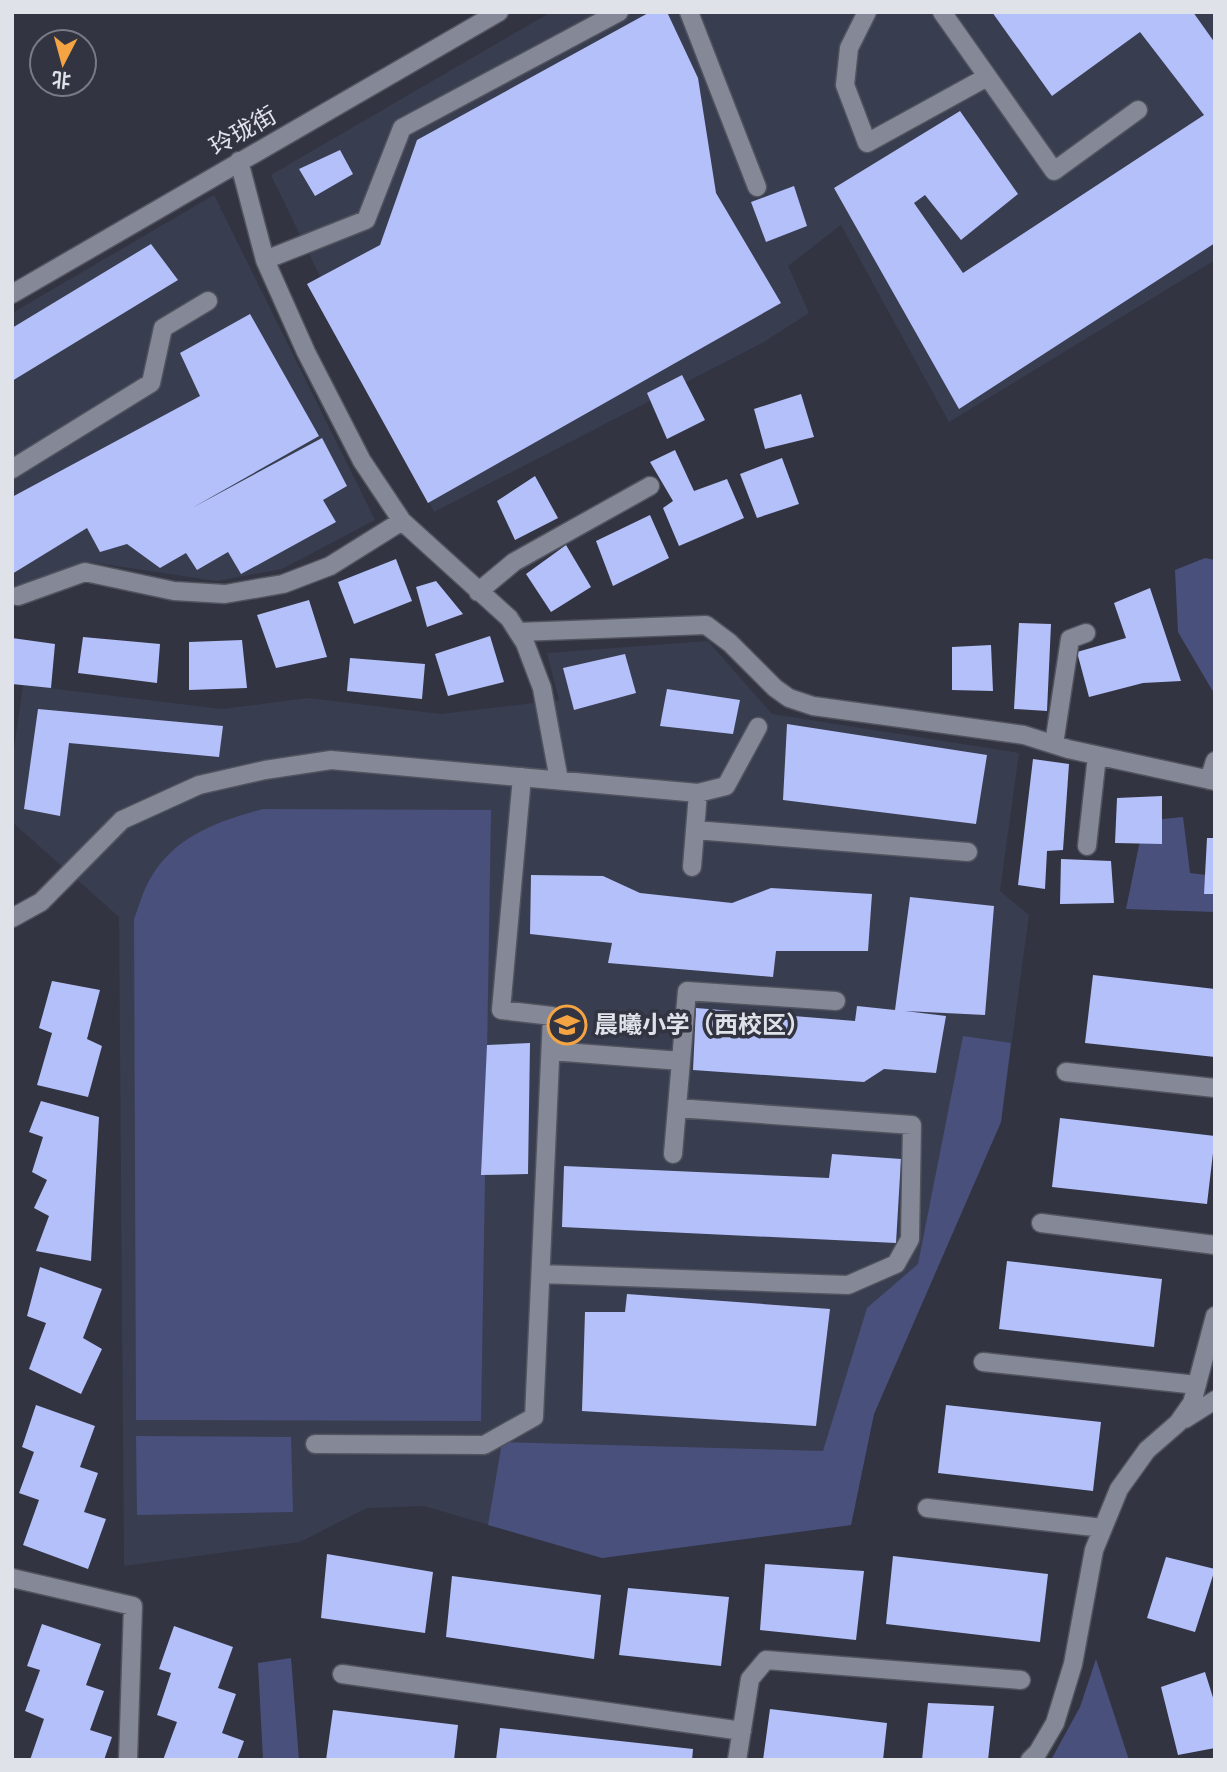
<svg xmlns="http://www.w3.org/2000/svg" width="1227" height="1772" font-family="Lato,'Noto Sans SC',sans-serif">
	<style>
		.built { fill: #393d50 }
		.green { fill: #49507c }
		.building { fill: #b4c0fa }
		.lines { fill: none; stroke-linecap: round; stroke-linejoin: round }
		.minor-casing { stroke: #51535e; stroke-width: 21 }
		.minor { stroke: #848897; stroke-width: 18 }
		.labels { text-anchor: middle; stroke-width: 7; stroke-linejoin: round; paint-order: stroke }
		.street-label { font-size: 24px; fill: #e0e2ea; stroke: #323441 }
		.poi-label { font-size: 24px; font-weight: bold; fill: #e0e2ea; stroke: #323441; text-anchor: start }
	</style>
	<rect width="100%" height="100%" fill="#323441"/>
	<path class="built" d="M551 12H1215V260L949 422 841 225 788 266 809 313 764 342 434 512 271 175Z
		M214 195 375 520 282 569 217 581 89 562 12 592V313Z
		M708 641 772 714 1019 753 1000 891 1029 915 1001 1122 874 1414 851 1525 602 1558 424 1506 367 1508 300 1542 124 1566 119 917 12 822V763L23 685 222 709 308 698 441 714 559 700 547 653Z"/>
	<path class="green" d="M1205 558 1215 560V695L1178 632 1175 570Z
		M263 809 491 810 481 1421 136 1420 134 919C139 906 143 891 150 879 174 836 218 821 263 809Z
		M1183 817 1190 873 1215 876V912L1126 909 1144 821Z
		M963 1036 1011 1043 1001 1122 874 1414 851 1525 602 1558 488 1525 502 1442 823 1451 867 1308 918 1264Z
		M136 1436 291 1437 293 1512 137 1515Z
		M291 1658 299 1760H263L258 1663Z
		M1096 1659 1129 1760H1051L1080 1707Z"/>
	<path class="building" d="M650 12H667L698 78 716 193 781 303 428 503 307 284 380 245 417 140Z
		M992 12H1193L1215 43V243L959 409 834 188 960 111 1018 194 961 240 925 195 914 203 963 273 1204 115 1140 32 1052 96Z
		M340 150 353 174 315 196 299 169Z
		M794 186 807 226 766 242 751 202Z
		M151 244 178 280 12 381V328Z
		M250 314 319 436 192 508 322 438 347 486 323 500 336 522 241 574 228 552 197 570 186 553 160 568 127 544 100 552 87 528 12 574V497L200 396 180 353Z
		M682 375 705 420 667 439 647 393Z
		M801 394 814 437 765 449 754 409Z
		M675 450 694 491 727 479 744 518 679 546 663 508 673 501 650 462Z
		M782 458 799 504 757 518 740 474Z
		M535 476 558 518 515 540 497 501Z
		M650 515 669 558 613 586 596 541Z
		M566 545 591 587 551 612 526 574Z
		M396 559 412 601 354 624 338 582Z
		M436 581 463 614 427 627 416 587Z
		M1150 588 1181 681 1143 683 1089 697 1077 652 1126 638 1114 603Z
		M309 600 327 657 276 668 257 615Z
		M1019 623 1051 624 1047 711 1014 709Z
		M490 636 504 682 448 696 435 654Z
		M83 637 160 644 157 683 78 673Z
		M12 638 55 644 51 688 12 684Z
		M242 640 247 688 189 690V642Z
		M991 645 993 691 952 690V647Z
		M625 654 636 693 574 710 563 668Z
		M350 658 425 664 422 699 347 691Z
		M667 689 740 700 733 734 660 726Z
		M38 709 223 726 219 757 69 743 60 816 24 809Z
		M787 724 987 755 976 824 783 800Z
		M1033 759 1069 764 1063 850 1047 851 1045 889 1018 885Z
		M1162 796V844L1115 843 1117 798Z
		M1207 838H1215V894H1204Z
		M1061 859 1111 861 1114 903 1060 904Z
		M531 875 603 876 640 893 732 903 771 888 872 894 868 951H776L773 977 608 963 612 943 530 934Z
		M910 897 994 906 985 1015 905 1011 946 1016 936 1073 884 1069 864 1082 693 1070 696 1008 855 1021 857 1006 895 1010Z
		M1093 975 1215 989V1057L1085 1043Z
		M52 981 100 990 87 1039 102 1046 88 1097 37 1085 52 1033 39 1028Z
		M530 1043 528 1174 481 1175 487 1045Z
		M41 1101 99 1117 91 1261 36 1251 49 1216 34 1208 47 1180 32 1172 43 1137 29 1132Z
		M1060 1118 1215 1136 1207 1204 1052 1187Z
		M832 1154 901 1159 896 1243 562 1227 564 1166 829 1178Z
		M1007 1261 1162 1279 1154 1347 999 1329Z
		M40 1267 102 1289 83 1338 102 1349 81 1394 29 1369 46 1323 27 1316Z
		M627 1294 830 1309 816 1426 582 1411 585 1312H625Z
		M36 1405 95 1426 80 1467 98 1473 84 1512 106 1519 88 1569 23 1545 39 1500 19 1493 34 1452 22 1447Z
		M946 1405 1101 1422 1093 1491 938 1473Z
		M327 1554 433 1572 425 1633 321 1618Z
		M893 1556 1048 1574 1040 1642 886 1624Z
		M1166 1557 1215 1569 1195 1632 1147 1618Z
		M765 1564 864 1571 856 1640 760 1630Z
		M452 1576 601 1595 594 1659 446 1637Z
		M628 1588 729 1597 721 1666 619 1655Z
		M42 1624 101 1644 86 1685 104 1691 90 1730 112 1737 104 1760H30L44 1719 25 1711 40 1670 27 1666Z
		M174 1626 233 1647 218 1688 236 1694 222 1733 244 1741 237 1760H163L177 1722 157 1715 171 1673 159 1669Z
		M1205 1672 1215 1704V1748L1178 1755 1161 1687Z
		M928 1703 994 1706 988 1760H922Z
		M770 1709 887 1723 883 1760H763Z
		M333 1710 458 1725 454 1760H326Z
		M500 1728 693 1749 692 1760H496Z"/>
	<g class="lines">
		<defs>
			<path id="minor" d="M689 12 757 187
				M867 12 849 48 845 85 867 143 987 77
				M942 12 1054 171 1138 110
				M239 161 265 260 306 352 362 461 402 521 509 618 525 643 542 688 559 780
				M265 260 366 220 402 128 619 12
				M12 294 499 12
				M12 469 151 383 163 328 208 301
				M478 592 514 562 650 486
				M18 596 85 572 174 591 225 594 283 584 330 566 402 521
				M518 632 706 625 730 643 775 688 789 698 813 706 1024 735 1068 749 1215 781
				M1054 744 1070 639 1086 633
				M1209 780 1215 761
				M695 830 968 852
				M1087 846 1097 756
				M692 867 698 793
				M12 918 41 902 122 820 199 785 265 770 331 760 698 793 726 786 758 727
				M551 1051 681 1061
				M1066 1072 1215 1088
				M673 1154 687 991 836 1001
				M1041 1223 1215 1245
				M541 1274 848 1285 896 1264 910 1239 912 1125 677 1108
				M983 1362 1197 1385
				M1185 1419 1215 1400
				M315 1444 484 1445 534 1417 552 1016 501 1010 522 777
				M927 1508 1103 1528
				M12 1578 133 1606 128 1760
				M342 1674 742 1731
				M737 1760 750 1679 766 1660 1021 1680
				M1030 1760 1038 1752 1055 1723 1073 1664 1094 1550 1119 1489 1147 1450 1178 1423 1192 1403 1215 1316"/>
		</defs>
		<use href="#minor" class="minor-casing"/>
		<use href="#minor" class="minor"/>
	</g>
	<defs>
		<symbol id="school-ring" viewBox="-11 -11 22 22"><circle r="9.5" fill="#323441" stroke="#f4a443" stroke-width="1.5"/><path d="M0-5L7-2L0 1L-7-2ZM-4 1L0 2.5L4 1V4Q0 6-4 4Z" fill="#f4a443"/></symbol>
	</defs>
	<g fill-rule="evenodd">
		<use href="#school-ring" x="545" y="1003" width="44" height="44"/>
	</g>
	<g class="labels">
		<g class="street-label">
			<text transform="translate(243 131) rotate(-30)" y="8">玲珑街</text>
		</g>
		<g class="poi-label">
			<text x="594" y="1033">晨曦小学（西校区）</text>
		</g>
	</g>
	<rect width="1227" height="1772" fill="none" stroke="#e0e2ea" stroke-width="28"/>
	<g transform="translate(63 63) rotate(186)"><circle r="33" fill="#323441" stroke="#787a85" stroke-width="2"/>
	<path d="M0-5L12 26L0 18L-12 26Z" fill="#f4a443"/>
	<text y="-10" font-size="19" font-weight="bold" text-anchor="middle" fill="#e0e2ea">北</text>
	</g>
</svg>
